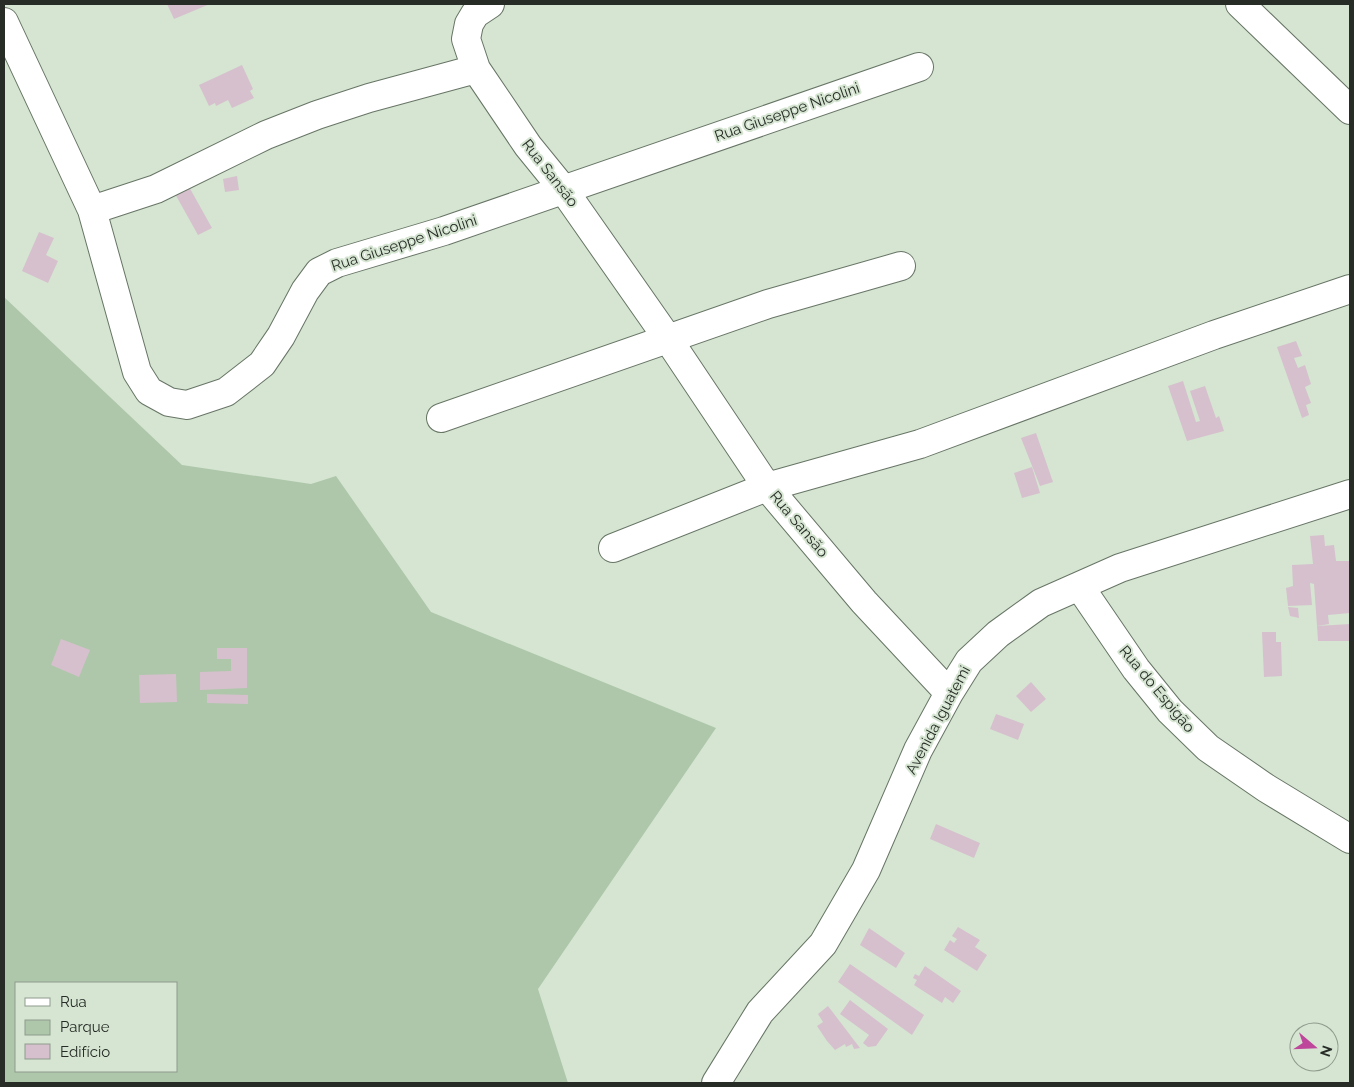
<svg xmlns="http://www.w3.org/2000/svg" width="1354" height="1087" font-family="Raleway,sans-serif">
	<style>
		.green { fill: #aec7aa; fill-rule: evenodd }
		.building { fill: #d6c0cd }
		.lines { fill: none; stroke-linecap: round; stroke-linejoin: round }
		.street-casing { stroke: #677565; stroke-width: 30 }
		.street { stroke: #fff; stroke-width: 28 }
		.labels { text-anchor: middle; stroke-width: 4; stroke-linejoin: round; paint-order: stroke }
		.street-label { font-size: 15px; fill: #272d26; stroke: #d5e5d2 }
	</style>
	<rect width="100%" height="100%" fill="#d5e5d2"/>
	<path class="green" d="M4 297 182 465 311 484 336 476 431 612 716 728 538 989 568 1083H4ZM16 983H176V1071H16Z"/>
	<path class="building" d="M167 4H210L174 19Z
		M242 65 253 89 250 91 254 98 232 108 228 100 216 106 215 103 209 106 199 85Z
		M237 176 239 190 225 192 223 179Z
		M188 185 212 228 198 235 174 192Z
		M39 232 54 238 46 255 58 261 48 283 22 271Z
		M1296 341 1302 356 1294 358 1298 368 1305 365 1311 384 1305 387 1311 403 1306 405 1309 415 1302 418 1277 347Z
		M1183 381 1196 422 1200 421 1190 391 1205 386 1216 418 1219 416 1224 431 1187 441 1168 386Z
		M1036 433 1053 482 1040 486 1021 438Z
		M1032 467 1040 493 1022 498 1014 473Z
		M1324 535 1325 546 1334 545 1336 561H1350V613L1328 615 1329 624 1317 626 1314 584 1310 583 1312 605 1288 606 1286 588 1293 586 1292 565 1313 564 1310 536Z
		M1288 607 1298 608 1299 618 1290 616Z
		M1350 624V641H1318L1317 626Z
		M1262 632H1276V642H1281L1282 676 1264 677Z
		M61 639 90 650 79 677 51 665Z
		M217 648H247V688L200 690V672L231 671V659H217Z
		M176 674 177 702 140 703 139 675Z
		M1031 682 1046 699 1031 712 1016 696Z
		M207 694 248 695V704L207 703Z
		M996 714 1024 724 1018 740 990 729Z
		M936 824 980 843 974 858 930 839Z
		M958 927 980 940 975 947 987 955 977 971 944 950 950 940 954 943 957 939 952 936Z
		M869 928 905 953 896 968 860 945Z
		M850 964 924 1015 912 1035 838 982Z
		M925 966 961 991 953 1003 945 997 942 1003 914 985 917 980 913 978 915 974 919 976Z
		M850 1000 888 1029 876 1046 868 1047 863 1043 869 1035 840 1014Z
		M828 1006 860 1048 854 1049 852 1044 846 1047 845 1044 835 1050 827 1041 817 1026 823 1022 818 1014Z"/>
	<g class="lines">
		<defs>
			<path id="street" d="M490 4 475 14 469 24 466 39 476 69 528 146 563 189 668 339 767 487 864 602 949 693
				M1240 4 1350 110
				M4 22 92 210 137 372 149 391 169 402 187 405 226 392 262 364 281 336 305 291 319 272 337 263 444 231 919 67
				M92 210 156 189 266 135 317 115 369 98 476 69
				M441 418 768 304 901 266
				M613 548 767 487 920 444 1214 335 1350 289
				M1080 587 1136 669 1170 711 1208 748 1266 788 1350 839
				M716 1083 760 1012 823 944 866 870 918 750 949 693 969 661 998 634 1041 603 1120 568 1350 494"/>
		</defs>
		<use href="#street" class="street-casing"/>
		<use href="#street" class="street"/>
	</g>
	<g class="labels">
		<g class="street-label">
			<text transform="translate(787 112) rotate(-19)" y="5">Rua Giuseppe Nicolini</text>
			<text transform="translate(550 173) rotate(52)" y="5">Rua Sansão</text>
			<text transform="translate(404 243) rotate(-18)" y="5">Rua Giuseppe Nicolini</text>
			<text transform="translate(799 524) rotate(50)" y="5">Rua Sansão</text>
			<text transform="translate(1157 689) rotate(50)" y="5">Rua do Espigão</text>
			<text transform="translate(938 720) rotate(-62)" y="5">Avenida Iguatemi</text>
		</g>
	</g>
	<rect width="1354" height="1087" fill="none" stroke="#272d26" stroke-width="10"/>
	<rect x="15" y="982" width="162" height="90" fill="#d5e5d2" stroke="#8f9b8d"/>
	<rect x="25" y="998" width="25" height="8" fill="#ffffff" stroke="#8f9b8d"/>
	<text x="60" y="1007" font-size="15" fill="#272d26">Rua</text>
	<rect x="25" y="1020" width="25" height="15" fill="#aec7aa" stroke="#8f9b8d"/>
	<text x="60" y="1032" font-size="15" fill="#272d26">Parque</text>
	<rect x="25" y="1044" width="25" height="15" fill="#d6c0cd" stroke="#8f9b8d"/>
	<text x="60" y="1057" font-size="15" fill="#272d26">Edifício</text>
	<g transform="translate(1314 1047) rotate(109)"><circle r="24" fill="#d5e5d2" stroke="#8f9b8d"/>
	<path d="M0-4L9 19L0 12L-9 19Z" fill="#bf479b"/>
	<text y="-8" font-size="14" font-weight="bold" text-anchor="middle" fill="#272d26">N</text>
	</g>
</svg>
